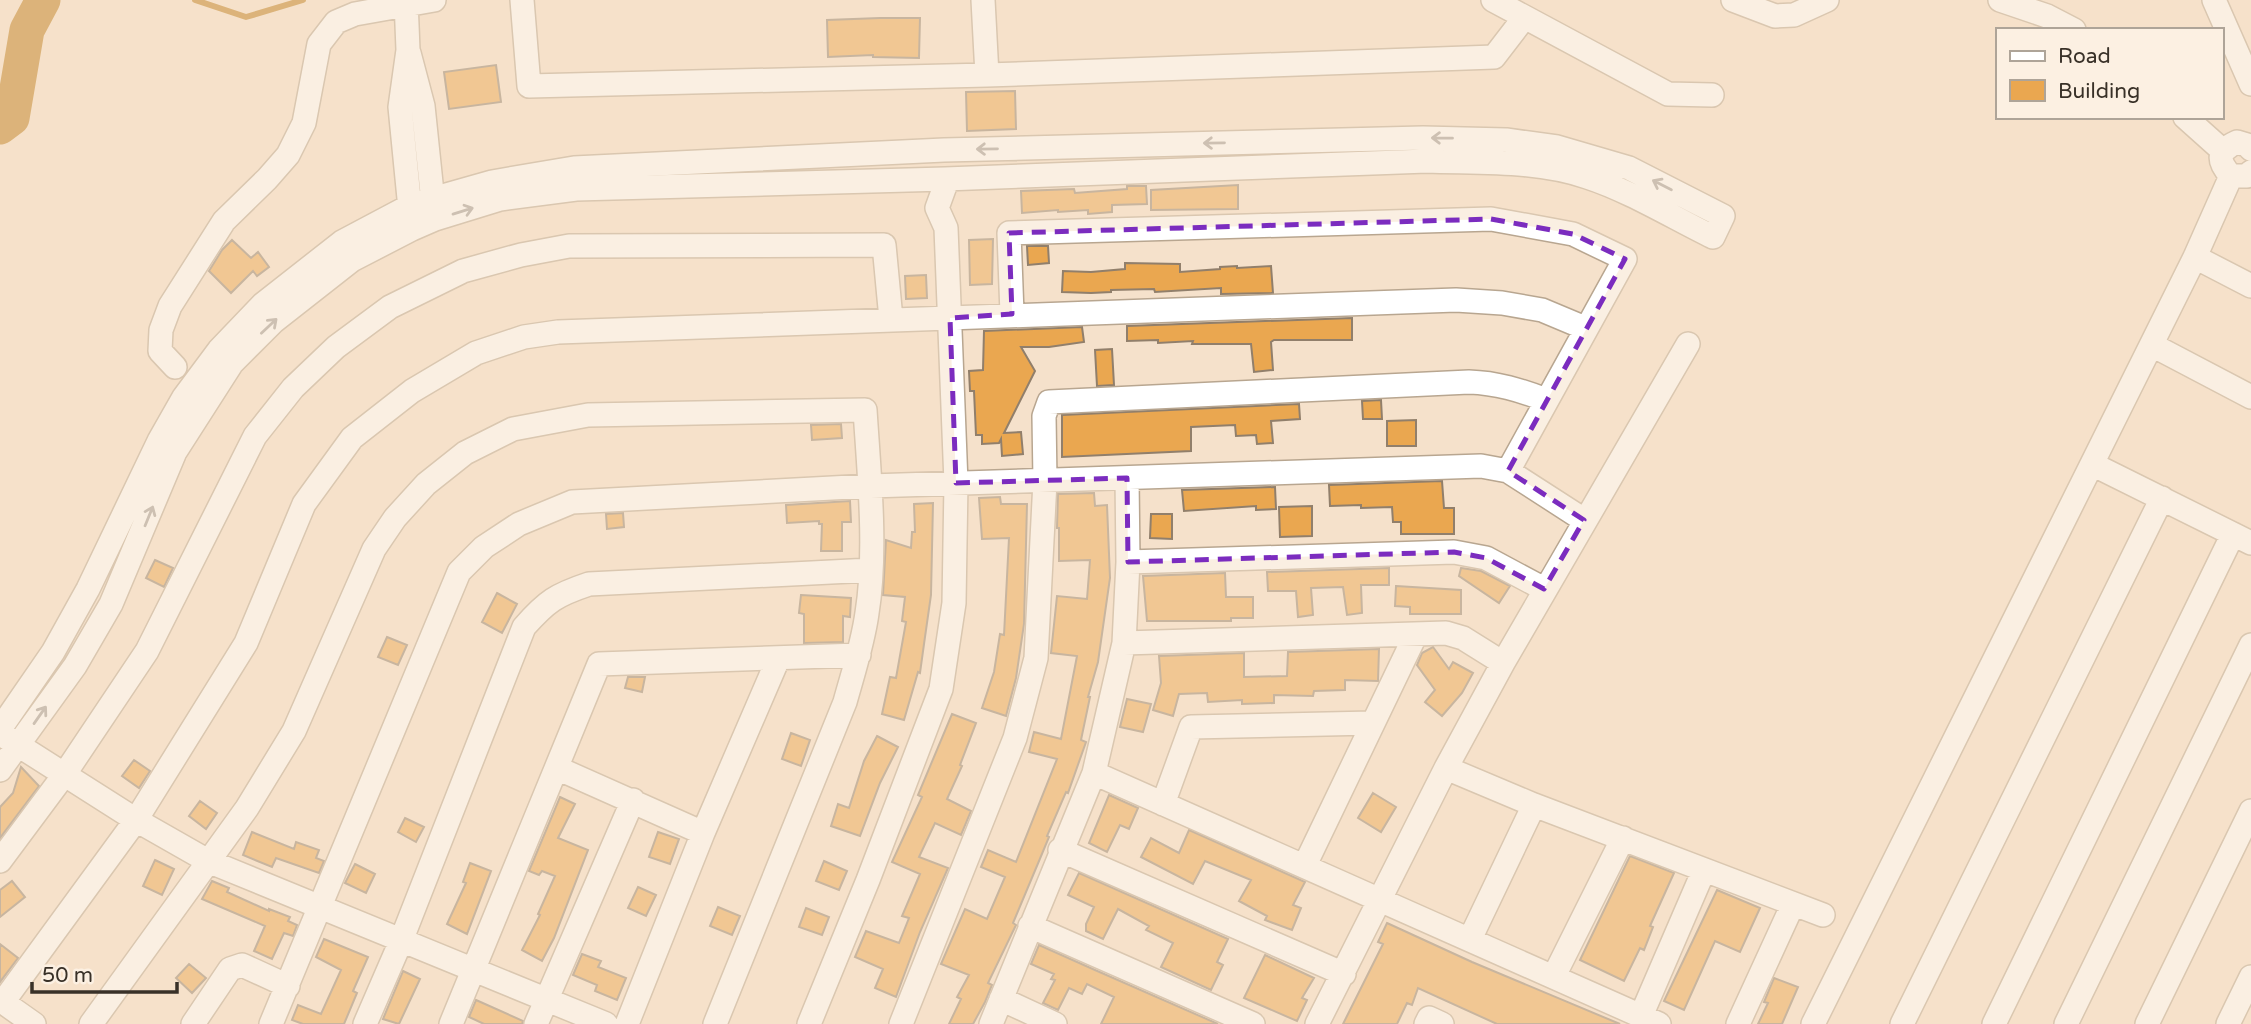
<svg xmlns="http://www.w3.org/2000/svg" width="2251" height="1024" font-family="'Varela Round',sans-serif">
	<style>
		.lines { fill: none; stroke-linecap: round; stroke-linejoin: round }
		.stream { stroke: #bc7b19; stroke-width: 6 }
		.river { stroke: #bc7b19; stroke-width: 35 }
		.building { fill: #eaa750; stroke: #917f6b; stroke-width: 2 }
		.minor-casing { stroke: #b8a690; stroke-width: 26 }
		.minor { stroke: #fff; stroke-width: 23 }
		.oneway { stroke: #9c9894 }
		.marked { fill: none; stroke: #7b2cbf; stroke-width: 5; stroke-dasharray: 14 9; stroke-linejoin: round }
	</style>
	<rect width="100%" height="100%" fill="#f5e1cb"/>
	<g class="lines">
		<path class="stream" d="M195 0 246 17 303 0"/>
		<path class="river" d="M0 127 12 118 27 30 43 0"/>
	</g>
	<path class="building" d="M880 18H920L919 58 873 57V55L828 57 827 20Z
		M496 65 501 102 449 109 444 72Z
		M1015 91 1016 129 967 131 966 92Z
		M1238 185V209L1151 210V190Z
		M1127 186H1146L1147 204 1112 205V212L1088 214V210L1058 212V210L1022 213 1021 191 1074 189 1075 193 1127 189Z
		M993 239 992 284 970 285 969 240Z
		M232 240 251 258 258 252 269 267 257 276 253 271 231 293 209 271 222 250Z
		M1027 246H1048L1049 263 1028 265Z
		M1125 263 1180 264V272L1220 269V267L1237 266V268L1271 266 1273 293 1221 294V288L1155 292 1154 289 1111 290V292L1091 293 1062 292 1063 271 1091 272 1125 269Z
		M926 275 927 298 906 299 905 276Z
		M1352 318V340H1274L1271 342 1273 370 1254 372 1251 344H1192L1193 341 1158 343V340L1127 341V326Z
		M1082 327 1084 342 1049 347H1021L1035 371 1004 433 1021 432 1023 454 1002 456 1001 439 999 443 982 444V435H976L974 391H970L969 371 983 370 984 331Z
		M1112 349 1114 385 1097 386 1095 350Z
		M1381 400 1382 419H1363L1362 401Z
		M1299 404 1300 419 1271 421 1273 443 1257 444 1256 435 1236 436 1235 425 1191 427V451L1062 457V415Z
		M1416 420V446H1387V421Z
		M841 424 842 438 812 440 811 425Z
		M1442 481 1444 508H1454V534H1401V522H1393L1392 507 1361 508V505L1330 506 1329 485Z
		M1275 487 1276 509 1256 510V506L1184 511 1182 490Z
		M1094 493 1095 506 1107 505 1110 578 1098 662 1088 697H1090L1081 740 1086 742 1068 793 1066 792 1047 836 1049 837 1039 861 1013 923 1016 925 988 983 992 985 985 1002 973 1024H949L961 999 957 997 969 975 941 964 965 909 987 919 1005 877 981 867 988 850 1016 862 1057 759 1029 752 1034 732 1061 739 1077 656 1051 653 1057 596 1087 599 1090 560 1059 561V528H1057L1058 494Z
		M1000 497 1001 504H1027L1024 624 1016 678 1006 716 982 708 994 672 1000 634 1004 635 1009 538 982 539 979 498Z
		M850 501 851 522H842V551H821L822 524H819V521L787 523 786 505Z
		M933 503 931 595 924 644 920 673 918 672 904 720 882 714 890 677 896 678 906 622 902 621 905 597 883 595 886 540 911 548 912 532H915L914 504Z
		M1312 506V536L1280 537 1279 507Z
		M623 513 624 527 607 529 606 514Z
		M1151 514H1172V539L1150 538Z
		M155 560 173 568 164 587 146 578Z
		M1389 568V585H1361L1362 613 1347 615 1343 587 1311 588 1313 615 1298 617 1296 591H1268L1267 572Z
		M1461 568 1481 571 1510 586 1499 603 1459 576Z
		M1225 573 1226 597H1253V618H1231V621H1147L1143 576Z
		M1396 586 1461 590V614H1410V607L1395 606Z
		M497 593 517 604 502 633 482 622Z
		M801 595 851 598 850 617 843 616V642L804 643V614L799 613Z
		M387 637 407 645 398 665 378 657Z
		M1433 647 1449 669 1453 662 1473 673 1462 693 1442 716 1425 702 1435 690 1417 665 1422 653Z
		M1379 649 1378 681 1345 680V690L1314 691 1313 696 1274 695V703L1242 704V700L1208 702 1207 693 1179 694 1173 716 1153 710 1161 683 1159 656 1244 653V677L1287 676 1288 652Z
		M628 677H645L642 692 625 688Z
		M1127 699 1151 704 1143 732 1120 727Z
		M952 714 976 723 960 765 962 766 947 799 971 811 961 835 935 823 919 857 948 868 920 932 896 997 875 988 883 969 855 957 866 931 899 943 909 918 902 916 920 874 892 862 922 797 918 795Z
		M791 733 810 740 801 766 782 759Z
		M877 736 898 747 880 783 860 836 831 826 838 804 849 808 864 761Z
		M134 760 150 771 139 788 122 776Z
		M21 767 39 786 0 838V807L13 793Z
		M1373 793 1396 807 1381 832 1358 818Z
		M1109 795 1138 808 1129 829 1120 825 1107 852 1089 843Z
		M560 797 575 804 558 838 588 850 554 938 542 961 522 950 540 915 538 914 555 876 542 871 539 875 529 871Z
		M200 801 217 813 206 829 189 816Z
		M405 818 424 827 416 842 398 832Z
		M1189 830 1305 882 1293 905 1301 908 1292 930 1265 920 1267 916 1239 901 1251 880 1205 861 1193 884 1141 857 1151 838 1179 853Z
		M252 832 294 849 296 842 319 850 316 858 324 861 319 873 276 858 272 867 243 855Z
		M658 832 679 839 670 864 649 857Z
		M1630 856 1674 873 1650 926 1653 927 1644 950 1640 948 1624 981 1580 960Z
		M155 860 174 869 162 895 143 886Z
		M824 861 847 871 839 890 816 881Z
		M470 863 491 871 467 934 447 924 466 883 463 882Z
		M355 864 375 874 366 893 345 883Z
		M1079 873 1228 939 1217 962 1223 965 1211 990 1161 967 1173 943 1146 930 1149 926 1118 909 1103 939 1086 931V924L1094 907 1068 895Z
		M12 881 25 897 0 917V890Z
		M212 881 229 888 227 892 269 911V909L290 917 288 921 297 925 293 936 284 933 272 959 254 951 265 926 202 899Z
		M638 887 656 895 646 916 628 908Z
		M1717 890 1760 908 1740 952 1715 941 1684 1010 1664 1001Z
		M718 907 740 916 732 935 710 926Z
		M806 908 829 917 822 935 799 927Z
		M1387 923 1472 962 1620 1024H1497L1418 988 1412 1005 1407 1003 1397 1024H1343L1383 944 1378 942Z
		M324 939 368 957 353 991 357 993 344 1024H303L292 1020 298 1005 321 1014 341 970 316 957Z
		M0 944 18 958 0 982Z
		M1039 945 1095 970 1218 1024H1101L1114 997 1087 984 1082 994 1069 988 1058 1010 1043 1003 1055 980 1051 979 1054 974 1031 964Z
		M582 954 601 961 598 967 626 978 617 1000 595 991 597 985 573 975Z
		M1265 955 1314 978 1302 998 1307 1000 1297 1021 1244 998Z
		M189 964 206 978 192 993 176 978Z
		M403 971 420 979 399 1024 383 1019Z
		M1774 978 1798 987 1782 1024H1758L1768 1003 1764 1002Z
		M476 1000 523 1021 522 1024H484L469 1017Z"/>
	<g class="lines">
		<defs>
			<path id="minor" d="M406 0 408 50 400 107 411 219
				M522 0 529 86 987 75 1494 57 1524 18
				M983 0 987 75
				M1493 0 1668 94 1712 95
				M1733 0 1775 16 1794 15 1827 0
				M2000 0 2047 16 2074 30
				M2214 0 2251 84
				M409 53 423 106 434 212
				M2185 117 2223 151
				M2251 149 2247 145 2237 142C2217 151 2217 161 2231 176H2247L2251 172
				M2195 257 2251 286
				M1012 314 1009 233 1491 219 1573 234 1625 259 1508 471
				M2152 345 2251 397
				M175 367 160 351 161 330 170 306 224 221 267 179 288 155 304 123 319 44 336 22 355 14 434 0
				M2092 464 2251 543
				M1128 562 1454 552 1486 558 1544 589
				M1124 643 1446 633 1463 638 1503 663
				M0 729 53 652 88 589 159 441 184 397 219 350 263 304 342 242 408 207 432 199 492 182 574 168 944 150 1423 138 1506 140 1557 147 1629 168 1723 216 1713 237C1672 217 1630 191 1587 177 1537 160 1480 163 1427 161L945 179 576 189 500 199 435 219 412 229 352 260 273 322 232 363 175 452 111 604 75 666 0 770
				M7 738 136 820 208 861 606 1024
				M557 768 703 833
				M1446 768 1534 805 1823 915
				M1094 773 1659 1024
				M1163 804 1191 727 1372 723
				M1060 850 1344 974
				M0 861 64 775 147 651 255 436 293 388 336 347 390 307 463 271 521 255 569 246 884 245 891 319
				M1305 865 1416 634
				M1030 926 1253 1024
				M1470 939 1534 805
				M1554 976 1623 838
				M1001 999 1055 1024
				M0 1000 34 1024
				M3 1002 136 820 246 643 304 504 352 438 412 391 476 353 524 337 558 332 1456 300 1502 303 1542 310 1585 328
				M1641 1016 1704 870
				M91 1024 247 808 294 731 374 549 395 518 426 484 465 453 513 429 588 415 865 410C869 473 877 551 867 613 863 643 853 673 845 702L715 1024
				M193 1024 230 969 242 965 288 986
				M271 1024 459 572 484 547 519 524 572 502 870 486 1481 466 1508 471 1584 520
				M365 1024 401 941 524 627C547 601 556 595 589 584L871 570
				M451 1024 599 664 859 655
				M536 1024 633 800
				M627 1024 703 833 778 659
				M809 1024 868 880 941 689 954 603 956 483 946 228 937 208 945 186
				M901 1024 1015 738 1036 658 1045 481 1044 416 1049 402 1469 382C1497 383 1520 390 1546 400
				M991 1024 1094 773 1124 643 1128 562 1127 478
				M1317 1024 1446 768 1503 663 1688 344
				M1426 1024 1429 1018 1442 1024
				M1738 1024 1793 904
				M1813 1024 2195 257 2231 176
				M1902 1024 2162 498
				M1994 1024 2233 534
				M2066 1024 2251 645
				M2147 1024 2251 811
				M2228 1024 2251 977"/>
		</defs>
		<use href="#minor" class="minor-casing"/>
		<use href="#minor" class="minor"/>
	</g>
	<defs><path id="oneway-shaft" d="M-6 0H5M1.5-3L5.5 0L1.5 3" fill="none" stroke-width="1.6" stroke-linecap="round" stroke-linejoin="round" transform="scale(1.75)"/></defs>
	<g class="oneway">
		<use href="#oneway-shaft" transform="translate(1442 138) rotate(-179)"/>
		<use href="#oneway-shaft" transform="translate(1214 143) rotate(179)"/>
		<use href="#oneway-shaft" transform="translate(987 149) rotate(179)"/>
		<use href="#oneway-shaft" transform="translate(1662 185) rotate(-153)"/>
		<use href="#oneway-shaft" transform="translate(463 211) rotate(-17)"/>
		<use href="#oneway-shaft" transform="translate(269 326) rotate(-43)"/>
		<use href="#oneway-shaft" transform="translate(149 516) rotate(-68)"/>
		<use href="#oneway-shaft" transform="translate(40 715) rotate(-55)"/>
	</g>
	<path d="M0 0H2251V1024H0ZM1491 219 1573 234 1625 259 1508 471 1584 520 1544 589 1486 558 1454 552 1128 562 1127 478 956 483 950 318 1012 314 1009 233Z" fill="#f5e1cb" fill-opacity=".55" fill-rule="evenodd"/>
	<path class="marked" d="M1491 219 1573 234 1625 259 1508 471 1584 520 1544 589 1486 558 1454 552 1128 562 1127 478 956 483 950 318 1012 314 1009 233Z"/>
	<rect x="1996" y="28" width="228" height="91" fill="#fcf0e2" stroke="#aea498" stroke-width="2"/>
	<rect x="2010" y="51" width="35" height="10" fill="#ffffff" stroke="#aea498" stroke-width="2"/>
	<text x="2058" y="63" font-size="21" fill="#393128">Road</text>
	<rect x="2010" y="80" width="35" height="21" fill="#eaa750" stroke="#aea498" stroke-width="2"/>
	<text x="2058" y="98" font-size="21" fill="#393128">Building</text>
	<path d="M32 982v10h145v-10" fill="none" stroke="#393128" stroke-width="3.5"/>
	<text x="42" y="982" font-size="21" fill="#393128" stroke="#fcf0e2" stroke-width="5" paint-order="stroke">50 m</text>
</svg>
